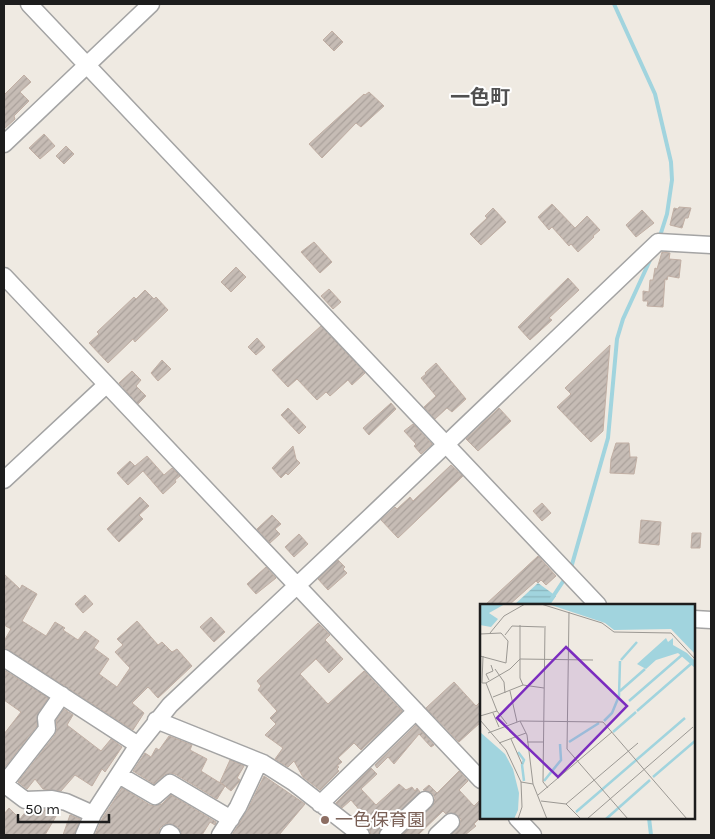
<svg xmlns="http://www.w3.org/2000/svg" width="715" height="839" font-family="Karla,'Noto Sans JP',sans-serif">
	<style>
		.water { fill: url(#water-rules) }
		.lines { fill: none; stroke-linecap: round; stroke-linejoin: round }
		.stream { stroke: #a1d4de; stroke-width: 4 }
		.building { fill: url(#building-hatch); stroke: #c1afa4 }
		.minor-casing { stroke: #a4a4a4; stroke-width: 19 }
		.minor { stroke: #fff; stroke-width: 16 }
		.education-dot { fill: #8d6e63; stroke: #fff; stroke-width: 2 }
		.labels { text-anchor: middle; stroke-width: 4; stroke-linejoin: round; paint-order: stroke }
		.education-label { font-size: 18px; fill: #785e54; stroke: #fff; text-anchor: start }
		.quarter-label { font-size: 20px; font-weight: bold; fill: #505050; stroke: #fff }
		.inset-river { fill: none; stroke: #a1d4de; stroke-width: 2.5 }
		.inset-road { fill: none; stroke: #9b9893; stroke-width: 1 }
		.view { fill: #7b2cbf; fill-opacity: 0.15; stroke: #7b2cbf; stroke-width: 2.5 }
		.inset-edge { fill: none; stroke: #1d1d1d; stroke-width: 2.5 }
	</style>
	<defs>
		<pattern id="water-rules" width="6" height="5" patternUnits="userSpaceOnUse" patternTransform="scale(1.25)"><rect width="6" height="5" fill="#a1d4de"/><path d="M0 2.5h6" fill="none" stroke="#8ab6be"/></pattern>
		<pattern id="building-hatch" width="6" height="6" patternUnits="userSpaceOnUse" patternTransform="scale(1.25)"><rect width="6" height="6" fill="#c6bcb5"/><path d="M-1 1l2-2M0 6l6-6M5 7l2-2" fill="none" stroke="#aaa19b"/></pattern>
	</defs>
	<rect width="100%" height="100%" fill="#efeae2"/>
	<path class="water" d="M538 583 556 596 550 605H514Z"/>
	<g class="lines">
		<path class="stream" d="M614 4 655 94 671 162 672 180 667 214 660 236
			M571 568 608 438 617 339 623 319 651 258
			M552 598 564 580
			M649 818 651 835"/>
	</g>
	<path class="building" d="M332 31 343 42 334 51 323 40Z
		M24 75 31 82 20 92 29 101 14 116 15 119 4 129V95Z
		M369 92 384 106 361 127 356 123 322 158 309 144 364 94 365 95Z
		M44 134 55 146 40 159 29 148Z
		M66 146 74 154 64 164 56 156Z
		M552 204 575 228 587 216 600 230 593 236 594 237 578 252 571 244 569 246 552 227 549 230 538 217Z
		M679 207 691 208 688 218H685L682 228 670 225 674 208 678 209Z
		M493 208 506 222 481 245 470 234 487 218 485 216Z
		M642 210 654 223 636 237 626 225Z
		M314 242 332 262 320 273 301 252Z
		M662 252 670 253 669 259 681 260 679 278 668 276 667 280 665 279 663 307 647 306 648 301H643V291L649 292 650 280H653L655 268 657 269Z
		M236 267 246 277 231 292 221 282Z
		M568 278 579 290 549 318 552 320 530 340 518 327Z
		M329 289 341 302 333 309 321 296Z
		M145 290 154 299 156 297 168 310 135 342 133 339 108 363 89 343 99 334 97 332 134 297 136 299Z
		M321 326 365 373 352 385 348 380 330 396 326 392 317 400 297 379 288 387 272 370Z
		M257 338 265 347 256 355 248 347Z
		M610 345 603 431 591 442 557 407 571 394 565 388Z
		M162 360 171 369 158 381 151 373Z
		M436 363 466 399 452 412 447 408 435 419 424 407 436 396 421 378 426 374 425 373Z
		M132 371 141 380 136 386 146 396 138 404 119 383Z
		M391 403 396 409 369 435 363 428Z
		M288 408 306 427 299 434 281 415Z
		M499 408 511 421 478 451 466 439Z
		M413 424 432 444 421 454 414 446 416 444 404 431Z
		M616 443H629L630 457H637L634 474 610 473 611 459Z
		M293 446 296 459 300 463 288 475 286 473 281 478 272 468Z
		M147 456 164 475 172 468 180 476 175 480 176 482 163 494 143 471 128 485 117 473 130 461 135 466Z
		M451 465 463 476 398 538 381 520 395 507 397 509 410 497 413 501Z
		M140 497 149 506 139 515 143 519 119 542 107 529Z
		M542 503 551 513 542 521 533 511Z
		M272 515 281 524 275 529 280 534 270 543 257 529Z
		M641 520 661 522 659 545 639 543Z
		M692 533H701L700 548H691Z
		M299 534 308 544 294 557 285 547Z
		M538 556 556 576 546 585 541 580 538 583 536 581 509 605H485Z
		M338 560 345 567 343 569 347 573 328 590 318 579Z
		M266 567 276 578 256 594 247 584Z
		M4 574 20 589 22 585 37 594 22 621 46 636 55 622 65 628 63 630 78 640 85 631 99 641 94 648 109 659 99 674 117 687 130 668 115 652 123 645 117 639 137 621 158 645 162 642 172 652 177 649 192 666 158 698 148 687 132 703 144 713 133 730 9 650 4 648V641L11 629 4 625Z
		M85 595 93 604 83 613 75 604Z
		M211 617 225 632 214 642 200 627Z
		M318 623 330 635 325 640 343 659 329 673 316 659 300 674 328 704 364 671 402 711 361 750 354 743 338 758 342 762 337 766 339 767 337 769 339 771 320 790 303 777 294 761 288 767 275 759 283 748 265 735 276 724 270 718 277 711 258 690 261 686 257 681Z
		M4 670 48 698 38 713 37 726 4 768V734L21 712 4 700Z
		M454 682 476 706 481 701V722L459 742 426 708Z
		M64 709 73 715 67 725 101 751 111 739 122 747 105 772 102 769 92 786 75 775 61 791 43 789 35 779 27 789 18 782 55 735 57 728 56 721Z
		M416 725 434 745 431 747 419 734 394 764 388 757 377 768 375 765Z
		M169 736 192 745 190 750 207 759 201 771 225 786 217 799 175 774 170 773 164 775 154 784 133 771 145 753 151 757 156 748 159 750Z
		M230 760 244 766 237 778 240 780 239 782 231 791 220 782Z
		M371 768 377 774 361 789 376 805 399 784 406 790 412 787 415 791 417 788 420 792 381 828 378 835H371L370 831 362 823 367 819 351 800 342 808 336 803Z
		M459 771 468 781 459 790 474 806 481 799V817L474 824 476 826 465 835H451L460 825 461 819 454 813 446 814 443 811 418 835H402L434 803 435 798 433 794 428 791 423 790 429 785 437 793Z
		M264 776 305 804 279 835H232L247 811Z
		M122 788 150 805 155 806 162 804 171 795 216 822 215 825 210 822 202 835H182L178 827 169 823 163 825 160 828 158 835H95L102 819Z
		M9 808 20 819 27 810 51 809 59 811 45 835H4V814Z
		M70 815 80 819 74 835H63Z"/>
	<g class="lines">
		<defs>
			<path id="minor" d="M29 4 598 605
				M4 144 151 4
				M4 276 481 780
				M4 480 106 385
				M694 619 711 620
				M4 658 138 745
				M156 720 263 763 293 782 361 835
				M119 775 155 796 170 783 231 819
				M4 784 47 729 46 718 62 695
				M4 784 25 800 52 799 66 802 93 814
				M320 804 416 711
				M517 818 533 835
				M84 835 93 814 138 745 170 705 373 514 658 242 711 245
				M168 835 169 833 172 835
				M220 835 238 807 259 762
				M388 835 425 800
				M437 835 451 822"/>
		</defs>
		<use href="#minor" class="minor-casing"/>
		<use href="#minor" class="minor"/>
	</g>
	<circle class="education-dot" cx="325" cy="820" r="5"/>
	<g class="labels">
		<g class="education-label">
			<text x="335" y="826">一色保育園</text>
		</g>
		<g class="quarter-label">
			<text x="480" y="104">一色町</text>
		</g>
	</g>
	<g transform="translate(480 604)">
		<rect width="215" height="215" fill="#efeae2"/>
		<path d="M0 0H25L9 9 18 15 11 23 0 21ZM68 0H215V50L191 25 134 26 125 19ZM186 34 188 38 193 34V41L207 49 215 57V64L198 49 176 56 166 65 157 60ZM0 128 25 150 33 165 39 189 38 206 34 215H0Z" fill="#a1d4de"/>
		<path class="inset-river" d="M141 56 157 38M140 87 165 65M149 97 202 51M157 107 212 59M124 117 132 109 139 92 140 57M133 128 156 108M89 138 119 119M38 148 44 156 42 161 44 177M173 173 215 137M64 177 81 156 80 140M96 208 205 114M126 215 170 176"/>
		<path class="inset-road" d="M61 0 122 19 134 28 191 29 215 55M89 8 87 145 148 215M40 21V74L43 81M65 22 63 178 68 184M10 29 24 12 45 0M0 30 21 29 28 37 26 59 0 52M25 31 32 22 64 23M3 52 2 79H6L17 107 27 120M15 65 24 78 25 89M9 76 6 70 13 67 11 61M6 79 30 65 40 55 113 56M30 87 37 118M13 93 43 81 64 84M13 109 19 123M0 112 17 107M0 116 26 146 41 178 53 180 67 215M40 117 47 131 53 180M8 129 40 117 123 118 207 215M31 135 42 160M47 138H63M19 139 46 129M58 191 132 128M61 197 86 200 101 215M86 200 158 139M38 215 42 203 41 178M107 215 213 123"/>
		<path class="view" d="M86 43 147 102 78 173 17 114Z"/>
		<rect width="215" height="215" class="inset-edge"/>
	</g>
	<rect width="715" height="839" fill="none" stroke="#1d1d1d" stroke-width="10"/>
	<path d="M18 814v8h91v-8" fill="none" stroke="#1d1d1d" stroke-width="2.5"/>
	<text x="25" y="814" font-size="15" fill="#1d1d1d" stroke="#ffffff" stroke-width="4" paint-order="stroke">50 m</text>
</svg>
